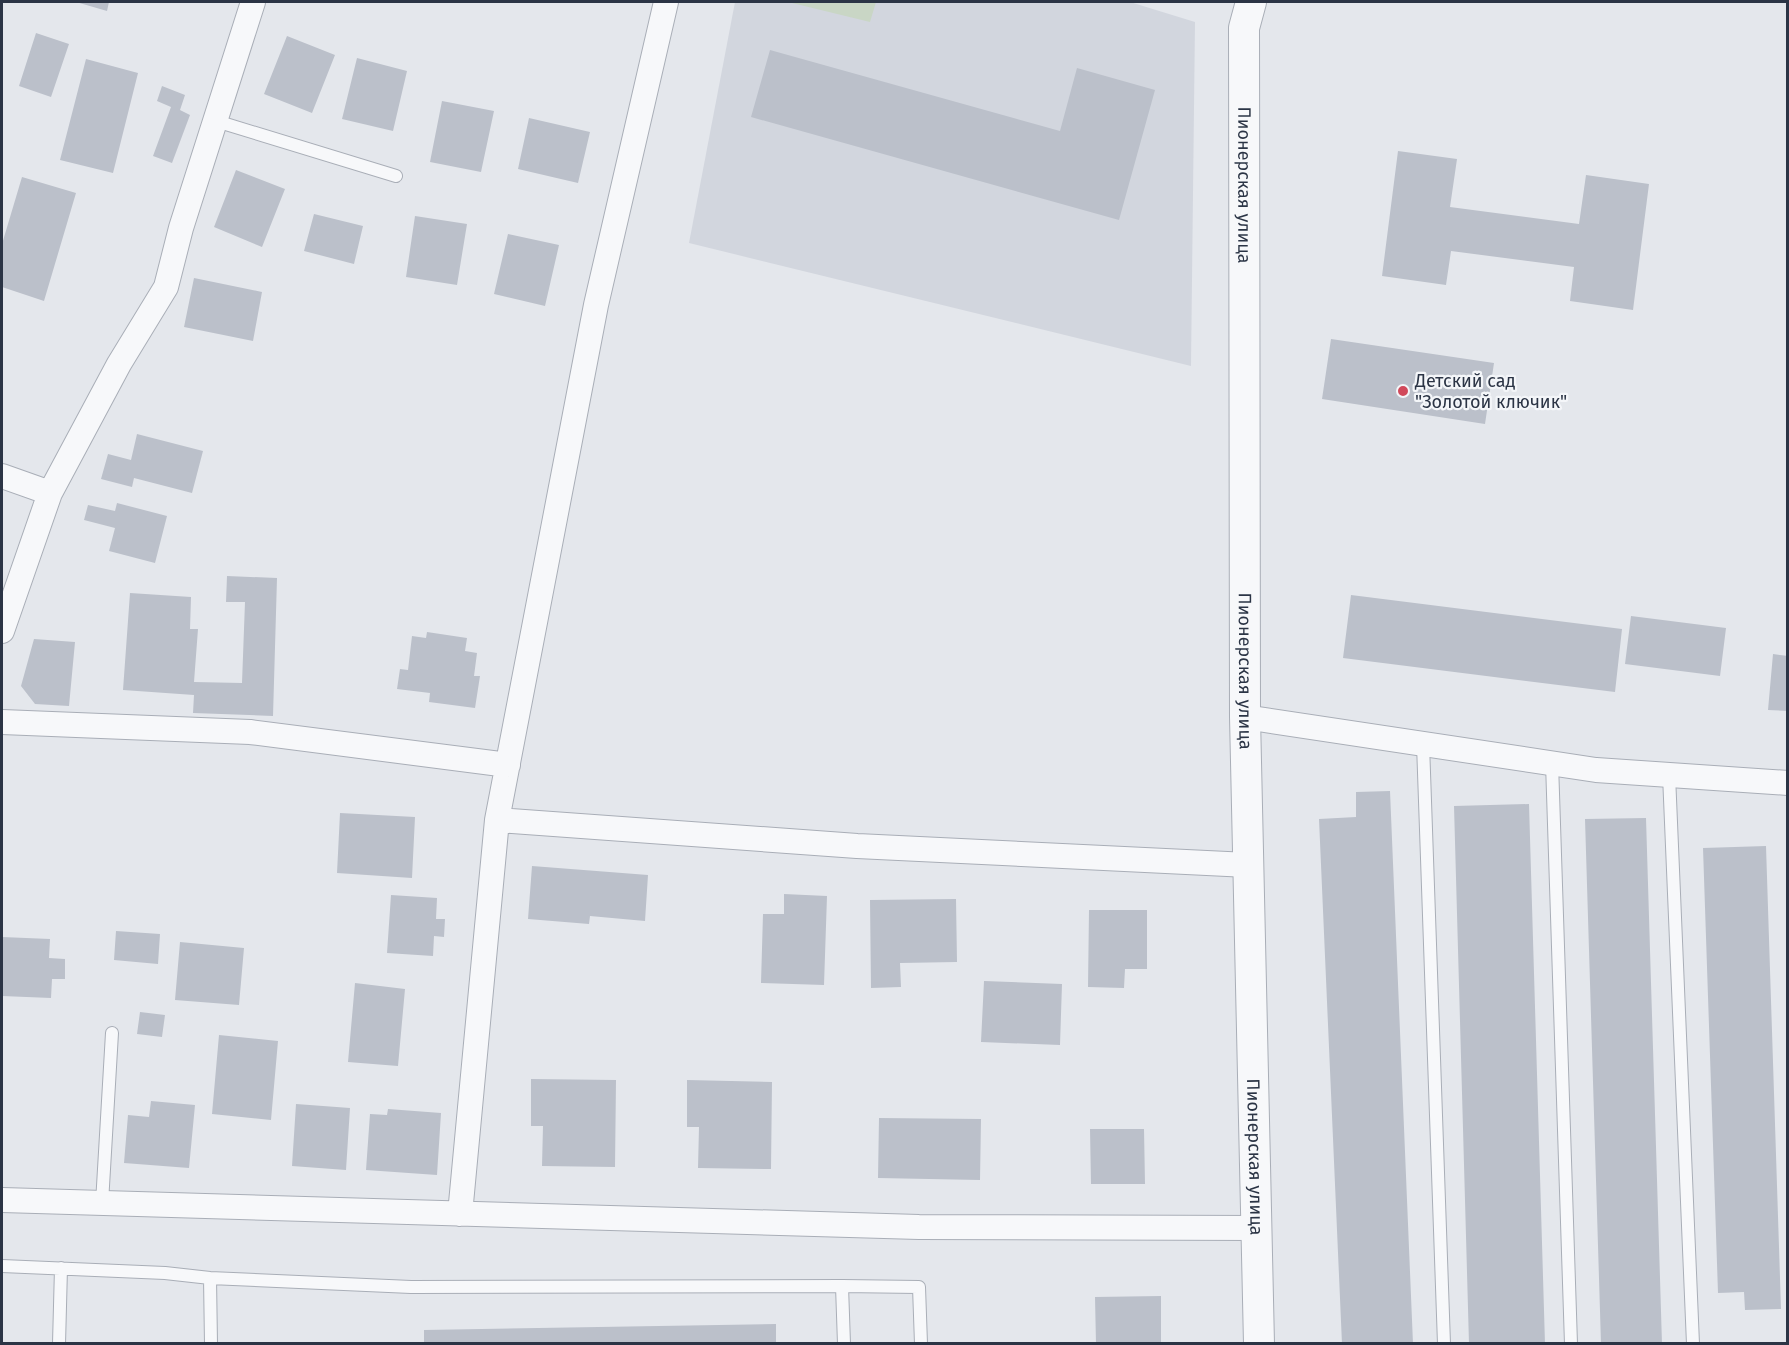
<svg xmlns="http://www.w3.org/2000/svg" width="1789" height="1345" font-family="'Fira Sans',sans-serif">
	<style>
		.built { fill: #d2d6de }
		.green { fill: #c9d6c5 }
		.building { fill: #bbc0ca }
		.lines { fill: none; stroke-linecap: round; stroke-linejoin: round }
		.service-casing { stroke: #a9aeb7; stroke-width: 14 }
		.minor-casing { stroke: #a9aeb7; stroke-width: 26 }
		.tertiary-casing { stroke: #a9aeb7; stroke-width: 32 }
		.service { stroke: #f7f8fa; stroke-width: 12 }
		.minor { stroke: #f7f8fa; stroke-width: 24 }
		.tertiary { stroke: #f7f8fa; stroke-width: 30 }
		.poi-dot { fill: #d1495b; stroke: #f4f6f9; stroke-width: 2 }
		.labels { text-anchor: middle; stroke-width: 4.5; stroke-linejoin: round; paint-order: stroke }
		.street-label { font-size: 18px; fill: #2b3445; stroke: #f4f6f9 }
		.poi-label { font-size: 18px; fill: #2b3445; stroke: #f4f6f9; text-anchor: start }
	</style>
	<rect width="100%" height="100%" fill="#e4e7ec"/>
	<path class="built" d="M735 2H1130L1195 22 1191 366 689 243Z"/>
	<path class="green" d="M788 2H876L870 22Z"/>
	<path class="building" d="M76 2H109L107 11Z
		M36 33 69 44 51 97 19 86Z
		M287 36 335 55 312 113 264 94Z
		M770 50 1060 131 1077 68 1155 90 1119 220 751 117Z
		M357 58 407 71 393 131 342 119Z
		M86 59 138 73 113 173 60 160Z
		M162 86 185 95 180 110 190 115 172 163 153 156 171 107 157 101Z
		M442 101 494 111 481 172 430 162Z
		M529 118 590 132 578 183 518 169Z
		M1398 151 1457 159 1450 207 1579 224 1586 175 1649 184 1633 310 1570 301 1574 267 1451 251 1446 285 1382 276Z
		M236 170 285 189 262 247 214 227Z
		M22 177 76 193 44 301 2 287V244Z
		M314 214 363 226 354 264 304 251Z
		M415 216 467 224 457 285 406 277Z
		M508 234 559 245 545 306 494 294Z
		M194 278 262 292 253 341 184 327Z
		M1331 339 1494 363 1485 424 1322 399Z
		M137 434 203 451 192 493 134 478 132 487 101 479 108 454 131 460Z
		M117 503 167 516 155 563 109 551 115 528 84 520 88 505 115 511Z
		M227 576 277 578 273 716 193 713 194 695 123 690 130 593 191 597 190 629H198L194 682 242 683 245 602H226Z
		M1351 595 1622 629 1615 692 1343 658Z
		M1631 616 1726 628 1720 676 1625 664Z
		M427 632 467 638 465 651 477 653 474 676H480L475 708 429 702 430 693 397 689 400 669 408 670 412 636 426 638Z
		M34 639 75 642 69 706 35 704 21 686Z
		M1773 654 1788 656V711L1768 710Z
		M1390 791 1413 1344H1342L1319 819 1356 817V792Z
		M1529 804 1545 1344H1469L1454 806Z
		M340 813 415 817 412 878 337 873Z
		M1646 818 1662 1344H1601L1585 819Z
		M1766 846 1781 1309 1745 1310 1744 1292 1718 1293 1703 848Z
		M532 866 648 875 645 921 590 916 589 924 528 919Z
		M784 894 827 896 824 985 761 983 763 914H784Z
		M391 895 437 898 436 919H445L444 937 434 936 433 956 387 953Z
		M956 899 957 962 900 963 901 987 871 988 870 900Z
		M1089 910H1147V969H1125L1124 988 1088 987Z
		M116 931 160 934 158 964 114 960Z
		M2 937 50 939 49 958 65 959V979H52L51 998 2 996Z
		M180 942 244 948 239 1005 175 1000Z
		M984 981 1062 984 1060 1045 981 1042Z
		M355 983 405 989 398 1066 348 1062Z
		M140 1012 165 1015 162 1037 137 1034Z
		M219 1035 278 1041 271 1120 212 1114Z
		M531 1079 616 1080 615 1167 542 1166 543 1126H531Z
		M687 1080 772 1082 771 1169 698 1168 699 1127H687Z
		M151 1101 195 1105 189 1168 124 1163 128 1115 149 1117Z
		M296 1104 350 1108 346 1170 292 1166Z
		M388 1109 441 1113 437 1175 366 1170 370 1114 387 1115Z
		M879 1118 981 1119 980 1180 878 1178Z
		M1090 1129H1144L1145 1184H1091Z
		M1161 1296V1344H1096L1095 1297Z
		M776 1324V1344H424V1330Z"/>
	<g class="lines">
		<defs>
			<path id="service" d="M216 121 396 176
				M1423 744 1444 1344
				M1552 763 1571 1344
				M1669 775 1693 1344
				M102 1203 112 1033
				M2 1266 165 1273 210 1278 411 1287 842 1286 844 1344
				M210 1278 211 1344
				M842 1286 919 1287 921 1344
				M59 1344 61 1268"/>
			<path id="minor" d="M2 476 50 493
				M2 631 50 493 119 364 166 287 181 228 253 2
				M1245 717 1596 770 1788 783
				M2 722 250 732 508 765
				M497 820 857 846 1248 865
				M2 1200 919 1227 1257 1228
				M460 1214 497 820 596 305 666 2"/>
			<g id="tertiary">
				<path id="s1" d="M1251 2 1244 28 1245 717 1259 1344"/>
			</g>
		</defs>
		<use href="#service" class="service-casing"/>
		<use href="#minor" class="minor-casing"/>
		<use href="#tertiary" class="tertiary-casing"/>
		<use href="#service" class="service"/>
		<use href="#minor" class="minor"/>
		<use href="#tertiary" class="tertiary"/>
	</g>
	<circle class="poi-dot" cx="1403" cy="391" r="6"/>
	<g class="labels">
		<g class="street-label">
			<text dy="6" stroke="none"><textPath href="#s1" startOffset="184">Пионерская улица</textPath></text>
			<text dy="6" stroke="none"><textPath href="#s1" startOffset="670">Пионерская улица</textPath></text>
			<text dy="6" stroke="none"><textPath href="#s1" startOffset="1156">Пионерская улица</textPath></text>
		</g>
		<g class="poi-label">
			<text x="1415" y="387">Детский сад<tspan x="1415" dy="21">"Золотой ключик"</tspan></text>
		</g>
	</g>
	<rect width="1789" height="1345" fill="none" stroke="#2b3445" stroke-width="6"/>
</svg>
